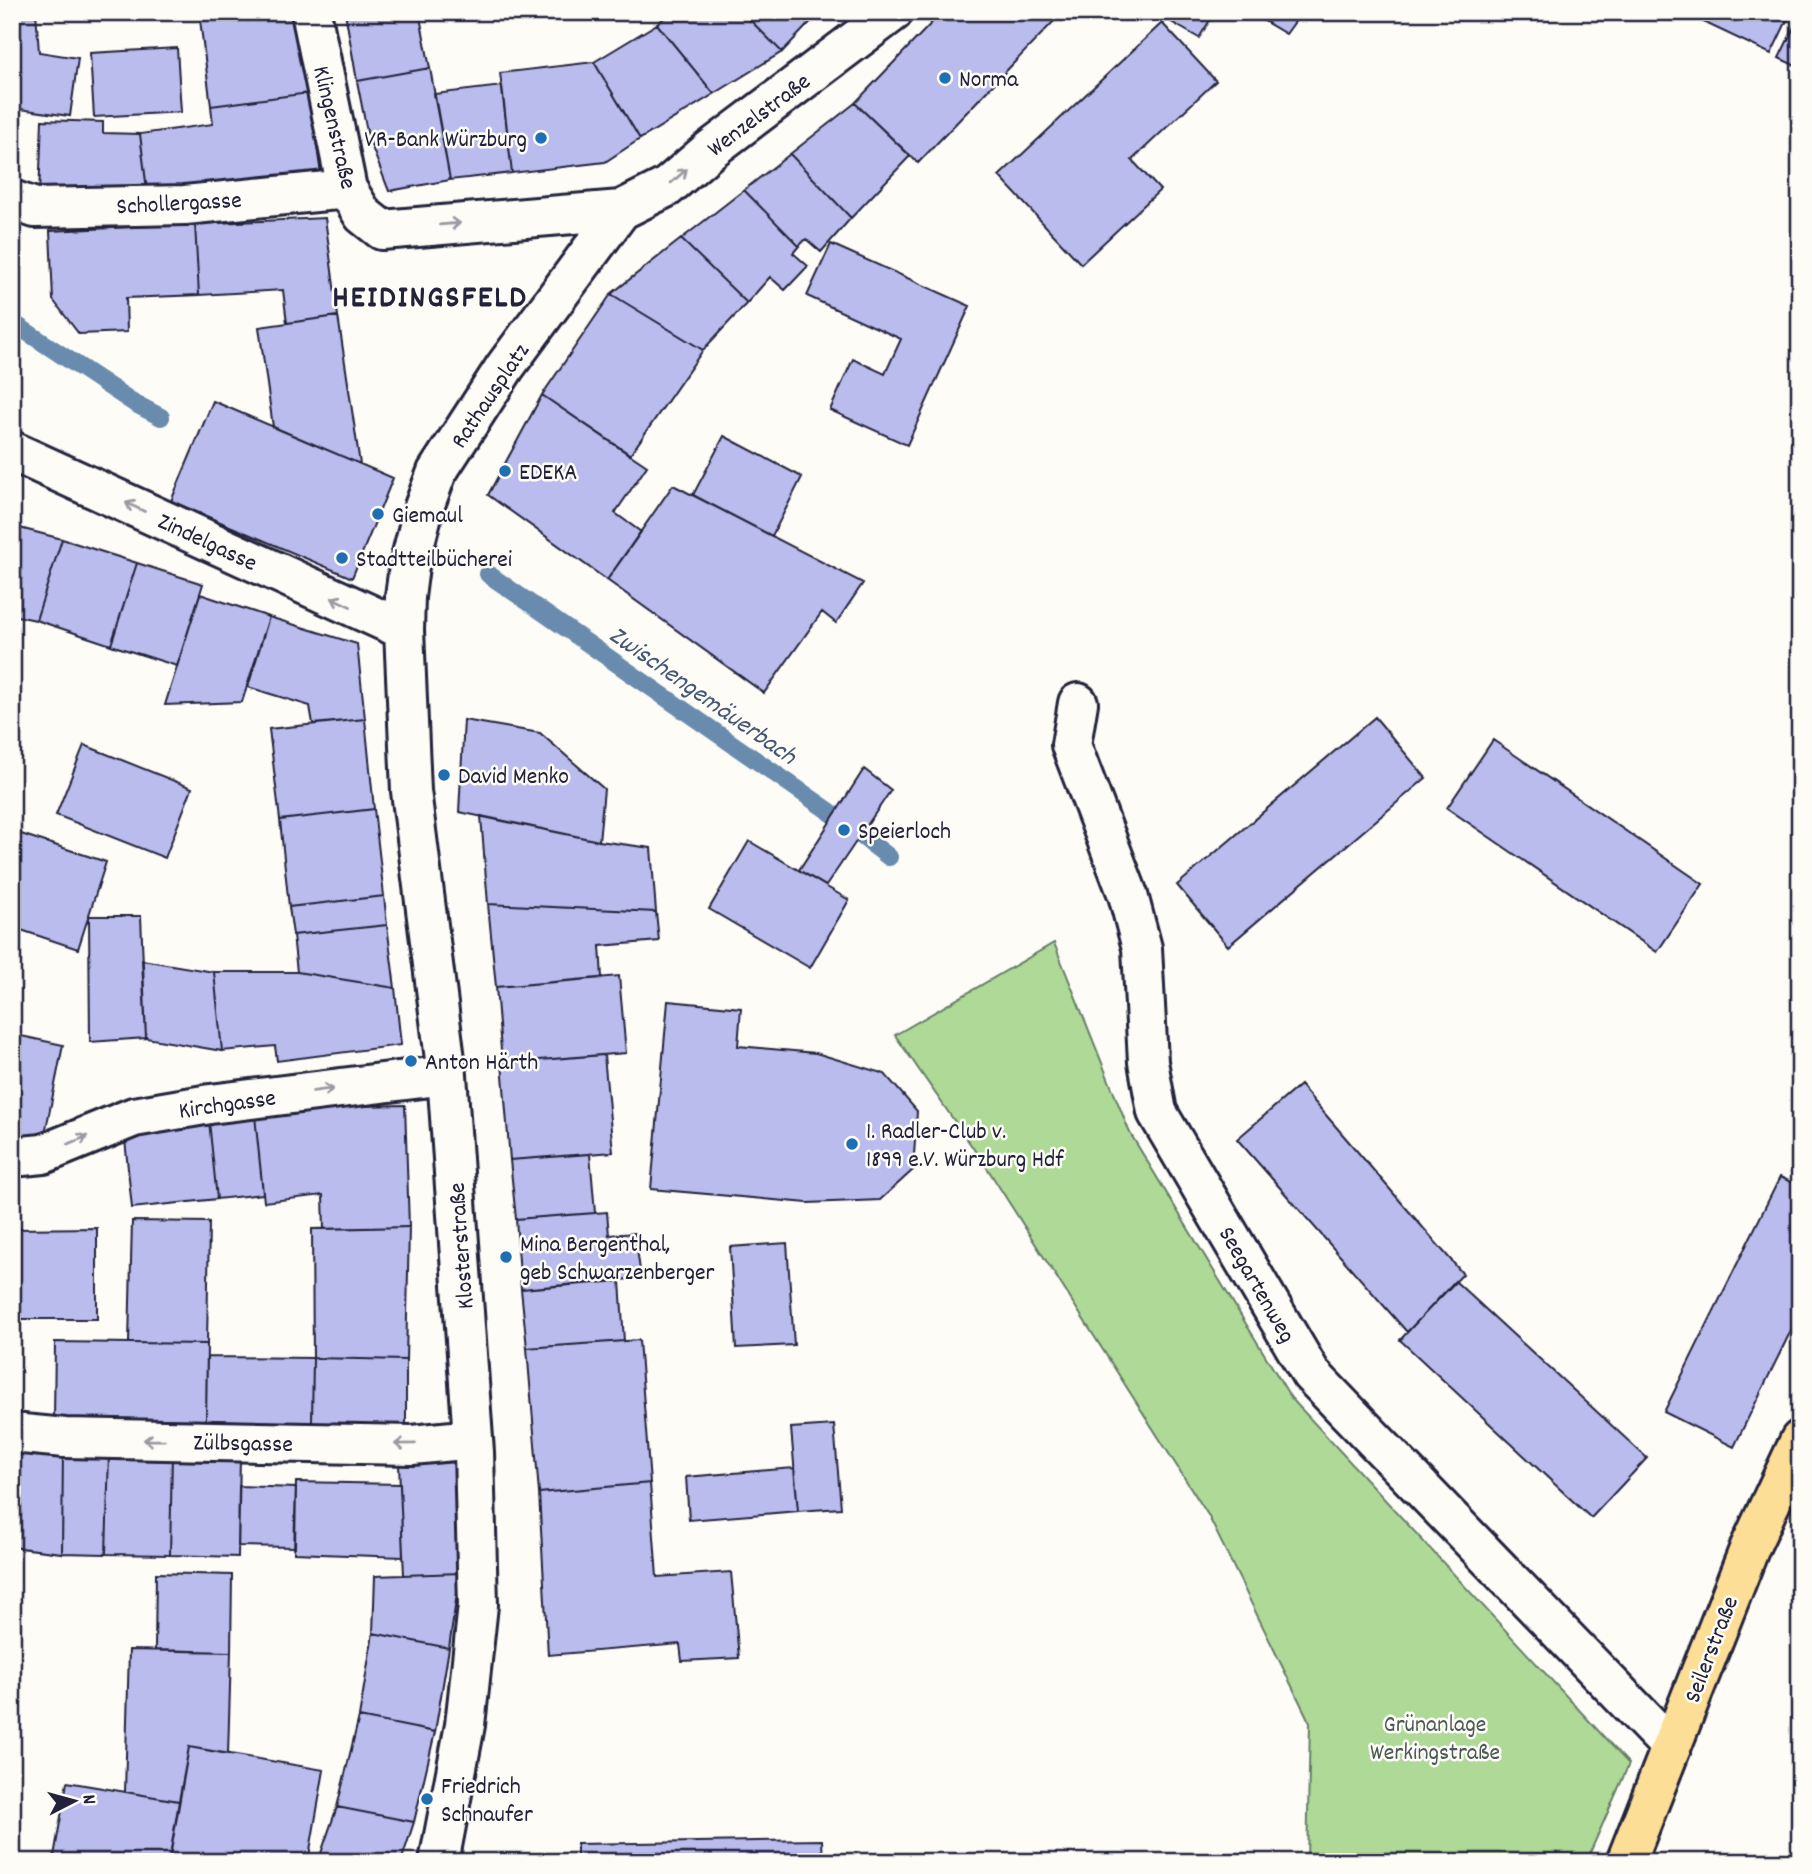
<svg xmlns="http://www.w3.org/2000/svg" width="1812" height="1874" font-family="Dekko,sans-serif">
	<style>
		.green { fill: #aed997; stroke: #687e69; stroke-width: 2 }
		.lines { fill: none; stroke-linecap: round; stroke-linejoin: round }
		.stream { stroke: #698bad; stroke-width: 18 }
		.building { fill: #babcee; stroke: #22223b; stroke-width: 2 }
		.minor-casing { stroke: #22223b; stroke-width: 44 }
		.major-casing { stroke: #22223b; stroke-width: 44 }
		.minor { stroke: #fdfcf7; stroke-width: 38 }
		.major { stroke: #fdde96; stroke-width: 38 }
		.oneway { stroke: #9a9aa2 }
		.poi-dot { fill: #1f6fb2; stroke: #fdfcf7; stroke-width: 2.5 }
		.labels { text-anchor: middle; stroke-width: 5; stroke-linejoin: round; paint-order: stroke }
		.poi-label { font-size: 24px; fill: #22223b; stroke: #fdfcf7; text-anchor: start }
		.street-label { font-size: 24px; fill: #22223b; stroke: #fdfcf7 }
		.park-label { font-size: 24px; fill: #4c5957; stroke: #fdfcf7 }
		.water-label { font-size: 26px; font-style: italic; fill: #465774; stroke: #fdfcf7 }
		.district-label { font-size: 32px; font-weight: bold; letter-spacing: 2px; fill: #22223b; stroke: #fdfcf7 }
	</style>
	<rect width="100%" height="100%" fill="#fdfcf7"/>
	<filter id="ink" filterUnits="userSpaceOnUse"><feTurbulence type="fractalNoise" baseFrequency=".0143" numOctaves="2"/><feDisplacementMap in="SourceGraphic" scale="14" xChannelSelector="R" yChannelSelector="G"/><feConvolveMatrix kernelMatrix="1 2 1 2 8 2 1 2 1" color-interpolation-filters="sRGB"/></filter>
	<g filter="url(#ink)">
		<path class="green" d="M1054 943 1130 1133 1291 1398 1629 1764 1586 1862H1307L1310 1723 1208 1515 989 1171 895 1035Z"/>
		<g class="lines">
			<path class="stream" d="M12 322 134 403 161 417
				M488 574 829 811 889 857"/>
		</g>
		<path class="building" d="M12 12H36L39 52 78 58 70 116 12 108Z
			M199 12H298L309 93 211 106Z
			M345 12H419L430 68 357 81Z
			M671 12H742L782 52 714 94 657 24Z
			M742 12H820L782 52Z
			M942 12H1049L1056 19 918 163 855 103Z
			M1049 12H1063L1056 19Z
			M1154 12H1215L1199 38Z
			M1249 12H1302L1286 34Z
			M1700 12H1791L1771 54 1697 19Z
			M1800 15V68L1779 58Z
			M1162 23 1216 81 1132 160 1160 190 1081 264 999 176Z
			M657 24 714 94 640 139 594 62Z
			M177 48 181 112 94 117 90 53Z
			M594 62 640 139 605 162 512 173 500 73Z
			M430 68 450 180 389 191 368 137 357 81Z
			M502 86 512 173 450 180 434 94Z
			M309 93 321 174 148 198 140 134 213 124 211 106Z
			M855 103 910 156 851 218 790 154Z
			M42 120 103 122V133L140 134 148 198 39 195Z
			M790 154 851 218 821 252 806 239 799 246 744 190Z
			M744 190 799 246 793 253 808 266 785 290 770 277 747 303 681 239Z
			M325 218 338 316 287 323 283 290 199 295 195 224Z
			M195 224 199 295 126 298 127 332 79 334 53 300 50 231Z
			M681 239 747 303 703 350 611 294Z
			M831 244 970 306 907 445 830 410 853 359 885 374 901 339 807 296Z
			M611 294 703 350 630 455 542 395Z
			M338 316 360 464 273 427 259 327Z
			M542 395 647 466 615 513 641 532 607 580 488 495Z
			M213 401 393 478 352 578 171 501Z
			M724 436 802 477 772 536 693 495Z
			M673 485 863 583 836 623 822 612 764 693 607 580Z
			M12 526 62 539 36 620 12 615Z
			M62 539 137 563 111 645 36 620Z
			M137 563 203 584 177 666 111 645Z
			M200 594 269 617 242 702 165 705Z
			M269 617 357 644 365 719 313 724 310 706 248 687Z
			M1375 717 1426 778 1228 946 1177 885Z
			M365 719 374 809 280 820 269 729Z
			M464 720 540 733 604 789 599 841 459 812Z
			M1493 740 1703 884 1657 952 1447 808Z
			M84 745 192 788 165 858 56 815Z
			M864 769 891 790 826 886 799 870Z
			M374 809 384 896 289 907 280 820Z
			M481 816 599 841 651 848 656 912 488 904Z
			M12 831 106 862 78 949 12 927Z
			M749 841 849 900 810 968 709 909Z
			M384 896 387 925 293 935 289 907Z
			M488 904 656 912 659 941 600 946 602 978 496 987Z
			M89 916H141L146 1038 90 1042Z
			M387 925 395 988 297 972 293 935Z
			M142 960 214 972 222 1051 146 1038Z
			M214 972H297L395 988 401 1045 277 1061 275 1046 222 1051Z
			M619 976 626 1053 502 1063 496 987Z
			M668 1001 741 1008 738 1046 816 1053 885 1074 917 1111 913 1170 880 1200 808 1203 651 1189Z
			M12 1034 63 1045 44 1139 12 1133Z
			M604 1055 613 1152 510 1160 502 1063Z
			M1300 1085 1463 1274 1407 1332 1237 1139Z
			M405 1105 409 1227 324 1229 323 1195 264 1202 255 1116 321 1107Z
			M255 1116 263 1194 217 1199 209 1121Z
			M209 1121 217 1199 132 1208 124 1130Z
			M590 1154 595 1213 516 1219 510 1160Z
			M1780 1177 1800 1186V1312L1734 1447 1664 1412Z
			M607 1212 609 1235 635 1233 641 1278 521 1289 516 1219Z
			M132 1221 209 1222 207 1344 129 1343Z
			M409 1227 406 1360 313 1358 312 1229Z
			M97 1228V1319H12V1229Z
			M787 1243 794 1345 736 1348 730 1247Z
			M620 1281 624 1341 527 1348 521 1289Z
			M1455 1281 1647 1458 1591 1518 1400 1340Z
			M639 1340 650 1483 539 1493 527 1348Z
			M55 1342 207 1344 206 1420 54 1418Z
			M207 1357 313 1358 312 1423 206 1420Z
			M313 1358 406 1360V1425L312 1423Z
			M834 1425 841 1508 798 1511 791 1428Z
			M12 1447 63 1452 62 1553 12 1547Z
			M63 1452 109 1453 106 1554 62 1553Z
			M109 1453 172 1455 170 1555 106 1554Z
			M172 1455 240 1456 238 1557 170 1555Z
			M455 1462 460 1573 404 1575 399 1465Z
			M794 1468 798 1511 689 1520 686 1477Z
			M296 1482 400 1484 403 1557 294 1553Z
			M650 1483 657 1577 731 1572 739 1658 682 1661 680 1644 548 1655 539 1493Z
			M239 1486 296 1488 295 1547 238 1546Z
			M156 1573 232 1575 231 1652 155 1650Z
			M460 1573 449 1648 373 1633 375 1576Z
			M373 1633 449 1648 435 1732 359 1717Z
			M129 1650 231 1652 228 1754 189 1747 179 1801 125 1792Z
			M359 1717 435 1732 414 1822 337 1807Z
			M189 1747 324 1770 308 1862H195L170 1857Z
			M67 1782 179 1801 169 1862H53Z
			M337 1807 414 1822 401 1862H318Z
			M822 1840 823 1862H577V1844Z"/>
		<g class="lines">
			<defs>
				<path id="minor" d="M311 12 347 189 363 215 382 230 621 210 667 187 710 150 893 12
					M12 200 35 208 185 205 347 189
					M12 451 404 630
					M1078 703 1071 745 1128 895 1142 948 1148 1062 1157 1112 1311 1374 1671 1747
					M12 1157 43 1154 134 1117 210 1104 447 1075
					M12 1433 65 1438 412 1445 473 1439
					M439 1862 465 1725 478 1605 474 1452 447 1075 411 791 404 630 405 597 409 566 424 507 437 472 505 367 621 210"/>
				<path id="major" d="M1626 1862 1750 1547 1800 1440"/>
			</defs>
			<use href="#minor" class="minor-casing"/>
			<use href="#major" class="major-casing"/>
			<use href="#minor" class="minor"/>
			<use href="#major" class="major"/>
		</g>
		<defs><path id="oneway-shaft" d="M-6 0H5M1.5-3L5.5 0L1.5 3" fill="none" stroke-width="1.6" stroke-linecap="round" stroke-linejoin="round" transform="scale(1.75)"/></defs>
		<g class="oneway">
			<use href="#oneway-shaft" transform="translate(679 176) rotate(-41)"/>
			<use href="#oneway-shaft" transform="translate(450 224) rotate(-5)"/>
			<use href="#oneway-shaft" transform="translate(135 507) rotate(-155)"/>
			<use href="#oneway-shaft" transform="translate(341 602) rotate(-155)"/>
			<use href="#oneway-shaft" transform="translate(323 1090) rotate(-7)"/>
			<use href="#oneway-shaft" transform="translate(78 1140) rotate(-22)"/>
			<use href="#oneway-shaft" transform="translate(154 1440) rotate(-179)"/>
			<use href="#oneway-shaft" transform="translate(405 1444) rotate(179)"/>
		</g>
	</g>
	<g class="poi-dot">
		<circle cx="945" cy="78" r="7"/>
		<circle cx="541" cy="138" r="7"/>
		<circle cx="505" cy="471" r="7"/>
		<circle cx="378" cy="514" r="7"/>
		<circle cx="342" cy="558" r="7"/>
		<circle cx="444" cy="775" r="7"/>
		<circle cx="844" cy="830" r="7"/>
		<circle cx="411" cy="1061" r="7"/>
		<circle cx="852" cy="1144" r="7"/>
		<circle cx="506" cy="1257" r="7"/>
		<circle cx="427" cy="1799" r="7"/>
	</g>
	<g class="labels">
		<g class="poi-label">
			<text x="959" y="86">Norma</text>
			<text x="527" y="146" text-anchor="end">VR-Bank Würzburg</text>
			<text x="519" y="479">EDEKA</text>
			<text x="392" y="522">Giemaul</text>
			<text x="356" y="566">Stadtteilbücherei</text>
			<text x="458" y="783">David Menko</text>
			<text x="858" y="838">Speierloch</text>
			<text x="425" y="1069">Anton Härth</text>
			<text x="866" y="1138">1. Radler-Club v.<tspan x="866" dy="28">1899 e.V. Würzburg Hdf</tspan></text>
			<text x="520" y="1251">Mina Bergenthal,<tspan x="520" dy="28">geb Schwarzenberger</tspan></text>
			<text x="441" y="1793">Friedrich<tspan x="441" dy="28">Schnaufer</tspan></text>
		</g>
		<g class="street-label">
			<text transform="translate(758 114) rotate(-37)" y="8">Wenzelstraße</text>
			<text transform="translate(336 127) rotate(77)" y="8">Klingenstraße</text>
			<text transform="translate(179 202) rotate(-3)" y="8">Schollergasse</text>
			<text transform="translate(489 395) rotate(-56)" y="8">Rathausplatz</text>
			<text transform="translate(208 541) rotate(25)" y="8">Zindelgasse</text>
			<text transform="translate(227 1103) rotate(-8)" y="8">Kirchgasse</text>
			<text transform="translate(460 1246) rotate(-94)" y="8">Klosterstraße</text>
			<text transform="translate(1258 1284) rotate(60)" y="8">Seegartenweg</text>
			<text transform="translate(243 1442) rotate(1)" y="8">Zülbsgasse</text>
			<text transform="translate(1710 1649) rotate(-69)" y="8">Seilerstraße</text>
		</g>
		<g class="park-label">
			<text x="1435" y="1731">Grünanlage<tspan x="1435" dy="28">Werkingstraße</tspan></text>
		</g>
		<g class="water-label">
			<text transform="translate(704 694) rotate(35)" y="9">Zwischengemäuerbach</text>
		</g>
		<g class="district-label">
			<text x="430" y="306">HEIDINGSFELD</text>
		</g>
	</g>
	<rect width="1812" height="1874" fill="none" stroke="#fdfcf7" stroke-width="42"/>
	<rect x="21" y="21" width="1770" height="1832" fill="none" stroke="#22223b" stroke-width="2.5" filter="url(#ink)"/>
	<g transform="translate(74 1801) rotate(84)" stroke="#fdfcf7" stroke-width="5" paint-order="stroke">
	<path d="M0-5L12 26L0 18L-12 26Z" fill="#22223b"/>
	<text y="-10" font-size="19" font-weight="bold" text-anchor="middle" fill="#22223b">N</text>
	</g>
</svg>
